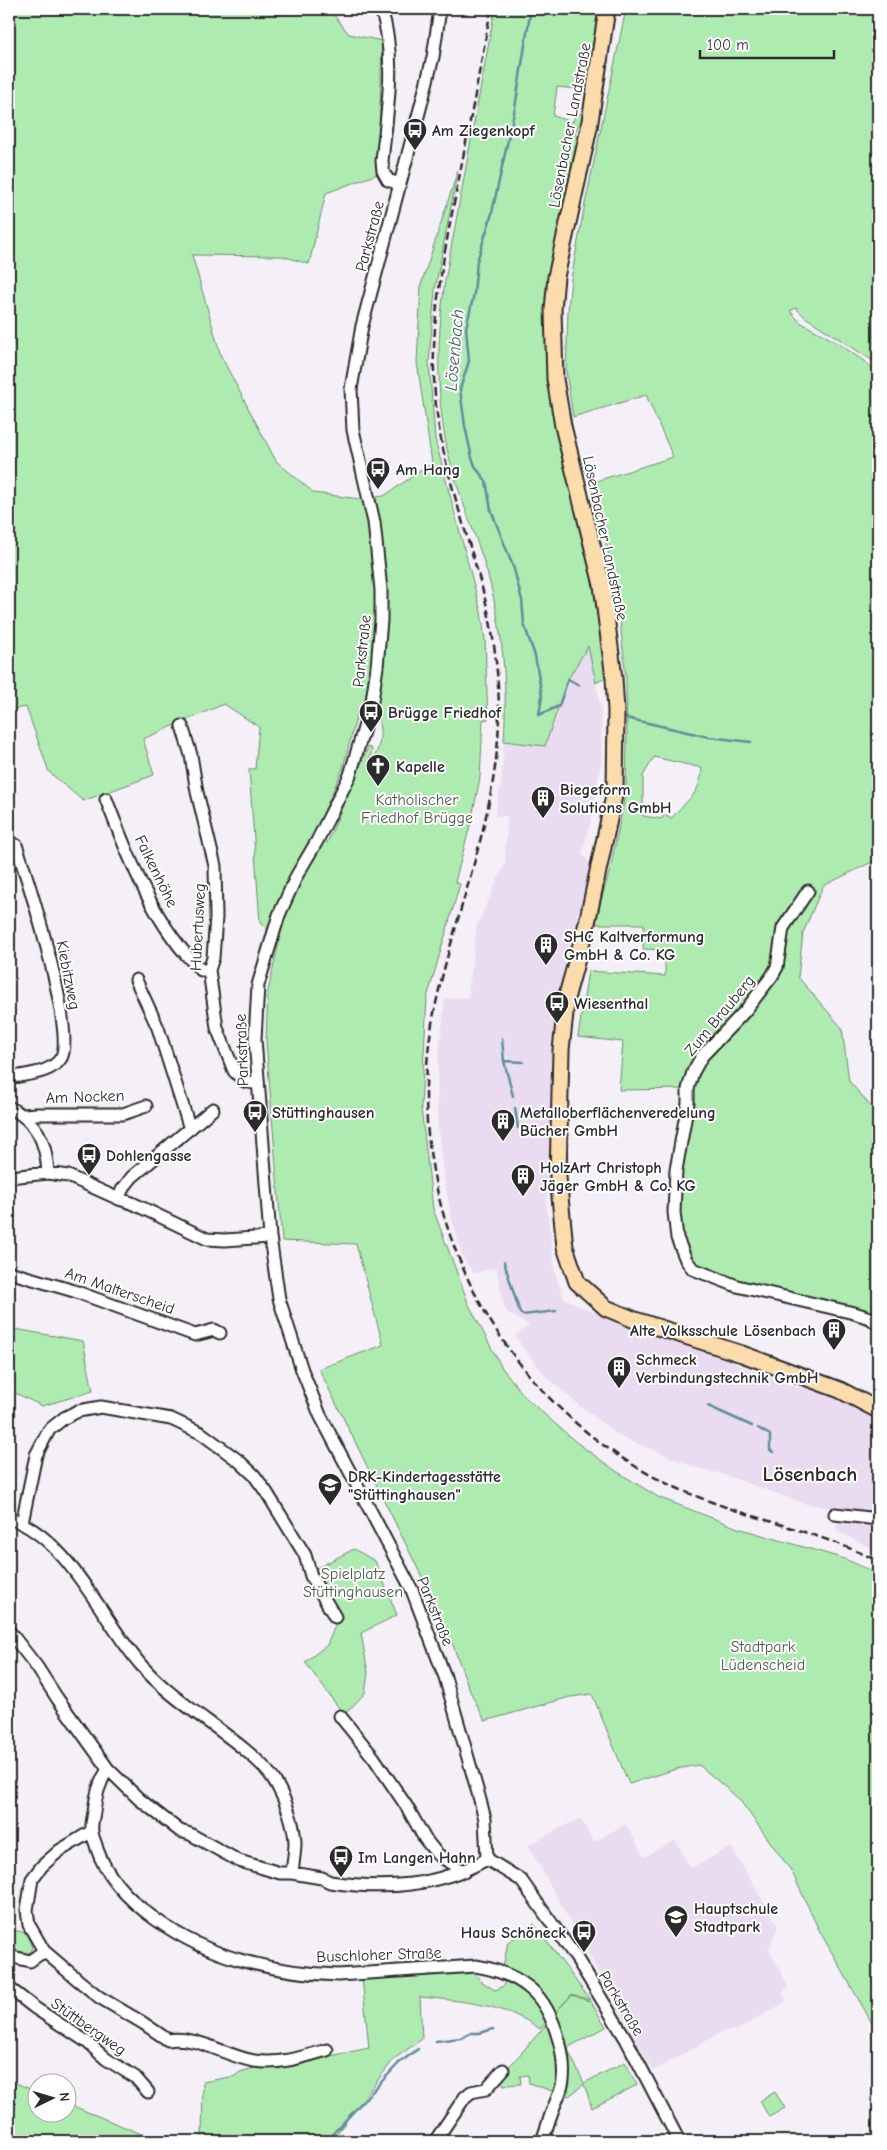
<svg xmlns="http://www.w3.org/2000/svg" width="887" height="2150" font-family="'Comic Neue',sans-serif">
	<style>
		.built { fill: #eadcf0 }
		.green { fill: #aeebb1; stroke: #6c8b6e; fill-rule: evenodd }
		.lines { fill: none; stroke-linecap: round; stroke-linejoin: round }
		.stream { stroke: #608d9a; stroke-width: 2.5 }
		.minor-casing { stroke: #2b2b2b; stroke-width: 15 }
		.major-casing { stroke: #2b2b2b; stroke-width: 19 }
		.minor { stroke: #fff; stroke-width: 11 }
		.major { stroke: #fcdcac; stroke-width: 15 }
		.rail { stroke: #2b2b2b; stroke-width: 2.5; stroke-dasharray: 8 4; stroke-linecap: butt }
		.labels { text-anchor: middle; stroke-width: 4; stroke-linejoin: round; paint-order: stroke }
		.street-label { font-size: 16px; fill: #2b2b2b; stroke: #fff }
		.poi-label { font-size: 16px; font-weight: bold; fill: #2b2b2b; stroke: #fff; text-anchor: start }
		.park-label { font-size: 16px; fill: #4c5b4c; stroke: #fff }
		.water-label { font-size: 18px; font-style: italic; fill: #455c62; stroke: #fff }
		.district-label { font-size: 21px; font-weight: bold; fill: #2b2b2b; stroke: #fff }
	</style>
	<rect width="100%" height="100%" fill="#f5eff8"/>
	<filter id="ink" filterUnits="userSpaceOnUse"><feTurbulence type="fractalNoise" baseFrequency=".02" numOctaves="2"/><feDisplacementMap in="SourceGraphic" scale="10" xChannelSelector="R" yChannelSelector="G"/><feConvolveMatrix kernelMatrix="1 2 1 2 8 2 1 2 1" color-interpolation-filters="sRGB"/></filter>
	<g filter="url(#ink)">
		<path class="built" d="M588 645 601 709 602 756 594 807 582 854 590 863 586 887 565 958 551 1056 553 1181 549 1187 546 1202 556 1277 565 1299 591 1311 614 1320 691 1342 736 1358 735 1364 798 1388 801 1382 819 1392 878 1415V1551L836 1531 838 1509 806 1504 721 1474 694 1467 621 1437 581 1407 547 1377 530 1357 515 1336 529 1325 510 1315 505 1309 496 1268 473 1273 462 1255 452 1219 444 1179 437 1120 438 1062 445 999 468 997 477 925 505 863 507 816H495L502 776 504 741 546 745 568 679Z
			M580 1818 594 1842 626 1824 644 1857 675 1840 691 1868 731 1847 778 1926 769 1949 788 1986 782 1993 786 2000 784 2003 737 2030 722 2032 653 2071 528 1845Z"/>
		<path class="green" d="M9 9H329L349 34 382 41 378 174 326 193 309 264 282 256 192 255 221 356 276 461 314 493 360 499 384 496 432 463 417 362 421 285 458 170 435 289 429 362 435 439 481 612 485 639 488 719 483 720 480 778 471 822 455 882 460 884 427 998 421 1107 433 1209 469 1305 502 1368 526 1398 576 1442 616 1471 658 1497 738 1528 845 1559 878 1574V2080L873 2070 872 2023 819 1930 792 1872 739 1799 699 1765 676 1769 629 1784 592 1694 570 1697 485 1721 470 1691 448 1632 421 1575 319 1369 383 1345 356 1244 282 1241 266 1041 268 991 279 942 260 923 249 769H255L259 727 224 704 143 739 154 775 83 801 49 772 26 707 9 710ZM358 710 377 714C382 731 382 750 369 763L372 749 368 747 327 843 315 833 343 768Z
			M495 9H598V35L588 90 557 87 553 116 573 122 576 112 584 115 575 132 578 141C565 205 545 269 546 334 546 390 563 444 575 498 588 557 599 616 608 676L596 683 588 646 568 679 545 746 504 741C508 681 502 620 484 562 470 519 451 477 444 432 436 382 438 331 445 281Z
			M626 9H878V364L805 317 796 308 790 311 800 322 838 343 878 371V859L823 886 803 933 798 977 842 1028 849 1081 878 1115V1320L777 1295 694 1268 688 1260 676 1211 692 1089 619 1090 623 1042 578 1037 588 971 665 976V950L643 949 644 924H594L610 870 626 791 627 736 626 679 616 582 590 483 673 457 646 395 573 417 566 371 568 310 571 279 584 209ZM654 757 702 768C700 797 687 798 672 818L664 814 662 819 643 816V776Z
			M9 1328 83 1341 93 1391 42 1406 9 1390Z
			M354 1549 375 1561 397 1615 361 1633 368 1673 365 1693 344 1715 305 1662 327 1645 337 1621 313 1570Z
			M534 1924 590 2000 572 1994 554 2014 572 1995 591 2002 606 2027 567 2048 584 2083 625 2062 637 2085 592 2108 584 2084 569 2096 564 2094 551 2017 540 2029C506 2004 462 2001 420 1997L422 2039 394 2059 331 2141H202L203 2082 235 2076 240 2072 253 2068 282 2066 369 2048 362 1978 473 1972 482 1982 495 1990C507 1986 507 1981 507 1970L503 1967 508 1942Z
			M9 1929 26 1933 32 1947 29 1955 9 1953Z
			M547 2024C560 2046 560 2067 555 2092L529 2083 528 2075 520 2076 521 2084 504 2085 499 2078Z
			M9 2080 37 2092 38 2112H68V2104L159 2141H9Z
			M775 2092 785 2108 769 2117 760 2101Z"/>
		<g class="lines">
			<path class="stream" d="M529 9 530 14 515 108 491 217 477 261 474 294 466 328 469 361 460 389 465 426 472 458 476 468 486 481 491 510 514 569 518 585 522 600 524 624 535 656 542 696 539 715 559 706 568 679 579 685
				M626 718 709 737 751 742
				M502 1038 504 1061 513 1096
				M505 1061 523 1062
				M515 1108 518 1128
				M504 1262 520 1313 523 1315 556 1311
				M708 1406 752 1426
				M758 1428 770 1435V1450L773 1452
				M436 2041 461 2038 471 2033H480L493 2029
				M326 2141 399 2063 418 2049"/>
			<defs>
				<path id="minor" d="M381 9C397 57 387 112 382 161L383 171 388 180 399 184
					M440 9 433 57 421 105 362 326 351 389 353 430 374 522 381 590V620L377 667 372 701 350 775 317 841 297 875 279 915 258 985 255 1039 270 1237 279 1299 302 1370 320 1415 412 1590 445 1677 480 1800 485 1819 487 1859
					M182 726 191 755 197 792 215 866 216 917 213 958 209 970 217 1028 234 1071 244 1081 258 1084
					M106 799C129 858 154 926 201 970H209
					M808 891 783 928 777 967 772 976 745 1011 702 1056 693 1072 688 1089V1103L676 1170 674 1212 677 1238 686 1260 693 1269 737 1286 854 1313 870 1318 878 1324
					M136 980 158 1028 190 1129
					M9 1078C25 1074 51 1074 61 1058 77 1034 27 876 16 845
					M9 1107C37 1122 46 1140 48 1173
					M24 1115 36 1114H123L146 1106
					M9 1177 48 1173 68 1176 119 1199 132 1203 207 1239 225 1240 270 1237
					M119 1199 122 1190 132 1177 213 1109
					M9 1272 74 1291 195 1335 214 1330 220 1333
					M835 1514 878 1519
					M9 1518C69 1538 101 1619 141 1665 170 1698 210 1721 244 1749 256 1759 269 1770 277 1785 286 1801 294 1824 295 1842 295 1852 293 1863 292 1873
					M22 1523 36 1455 49 1430 64 1418 78 1411 101 1407 171 1419 201 1433 239 1461 254 1475 267 1493 305 1555 311 1576 335 1617
					M9 1631 37 1667 57 1698 108 1769 139 1799 180 1831 190 1834 239 1861 280 1873H292L322 1878 330 1882C386 1890 437 1887 487 1859
					M340 1716 374 1758 407 1807 425 1839 437 1854 464 1872
					M108 1769C99 1783 96 1795 94 1812 93 1818 91 1825 92 1831 92 1837 96 1843 97 1849 116 1904 187 1945 240 1960 272 1969 306 1974 338 1975L476 1966C494 1969 513 1975 528 1987 552 2005 566 2052 563 2080 562 2089 559 2094 556 2102 550 2115 547 2128 542 2141
					M92 1831 59 1851 42 1866 32 1879 27 1910 29 1925 44 1951 78 1980 99 1997 143 2023 168 2040C197 2035 225 2056 254 2061 279 2065 303 2057 327 2050
					M487 1859 521 1880 577 1959 626 2039 679 2141
					M9 1956 30 1961 44 1951
					M9 1988 35 2008 87 2042 106 2059 135 2077 148 2092
					M435 2141 465 2097 471 2092 486 2089 503 2070"/>
				<path id="major" d="M607 9 589 128 556 277 553 310 555 379 563 426 602 585 614 678 616 711 615 791 587 923 567 995 561 1050 558 1177 565 1247 577 1282 606 1308 635 1320 742 1354 840 1390 878 1410"/>
			</defs>
			<use href="#minor" class="minor-casing"/>
			<use href="#major" class="major-casing"/>
			<use href="#minor" class="minor"/>
			<use href="#major" class="major"/>
			<path class="rail" d="M491 9C480 68 469 128 457 188 442 263 427 337 437 414 445 477 469 537 485 599 494 634 498 671 499 707 500 816 453 913 433 1018 399 1200 492 1392 656 1478 727 1515 807 1526 878 1561"/>
		</g>
	</g>
	<defs>
		<symbol id="bus-pin" viewBox="-11 -11 22 30"><path d="M0 17L-7.5 6A9.5 9.5 0 1 1 7.5 6Z" fill="#2b2b2b" stroke="#fff"/><path d="M-5-6H5V4H4V6H2V4H-2V6H-4V4H-5ZM-3.5-4V0h7V-4ZM-3.5 1.2v1.5H-2V1.2ZM2 1.2v1.5H3.5V1.2Z" fill="#fff"/></symbol>
		<symbol id="church-pin" viewBox="-11 -11 22 30"><path d="M0 17L-7.5 6A9.5 9.5 0 1 1 7.5 6Z" fill="#2b2b2b" stroke="#fff"/><path d="M-1.2-6h2.4v3.5h3.3v2.4h-3.3V6h-2.4V-.1h-3.3v-2.4h3.3Z" fill="#fff"/></symbol>
		<symbol id="building-pin" viewBox="-11 -11 22 30"><path d="M0 17L-7.5 6A9.5 9.5 0 1 1 7.5 6Z" fill="#2b2b2b" stroke="#fff"/><path d="M-4-6H4V6H1V3H-1V6H-4ZM-2.5-4.3h1.7v1.8h-1.7ZM.8-4.3h1.7v1.8H.8ZM-2.5-1h1.7V.8h-1.7ZM.8-1h1.7V.8H.8Z" fill="#fff"/></symbol>
		<symbol id="school-pin" viewBox="-11 -11 22 30"><path d="M0 17L-7.5 6A9.5 9.5 0 1 1 7.5 6Z" fill="#2b2b2b" stroke="#fff"/><path d="M0-5L7-2L0 1L-7-2ZM-4 1L0 2.5L4 1V4Q0 6-4 4Z" fill="#fff"/></symbol>
	</defs>
	<g fill-rule="evenodd">
		<use href="#bus-pin" x="401" y="116" width="28" height="38"/>
		<use href="#bus-pin" x="364" y="455" width="28" height="38"/>
		<use href="#bus-pin" x="357" y="698" width="28" height="38"/>
		<use href="#church-pin" x="364" y="752" width="28" height="38"/>
		<use href="#building-pin" x="529" y="784" width="28" height="38"/>
		<use href="#building-pin" x="532" y="931" width="28" height="38"/>
		<use href="#bus-pin" x="543" y="989" width="28" height="38"/>
		<use href="#bus-pin" x="241" y="1098" width="28" height="38"/>
		<use href="#building-pin" x="489" y="1107" width="28" height="38"/>
		<use href="#bus-pin" x="75" y="1141" width="28" height="38"/>
		<use href="#building-pin" x="509" y="1162" width="28" height="38"/>
		<use href="#building-pin" x="820" y="1316" width="28" height="38"/>
		<use href="#building-pin" x="605" y="1354" width="28" height="38"/>
		<use href="#school-pin" x="316" y="1471" width="28" height="38"/>
		<use href="#bus-pin" x="327" y="1843" width="28" height="38"/>
		<use href="#school-pin" x="662" y="1903" width="28" height="38"/>
		<use href="#bus-pin" x="570" y="1918" width="28" height="38"/>
	</g>
	<g class="labels">
		<g class="street-label">
			<text transform="translate(569 125) rotate(-79)" y="6">Lösenbacher Landstraße</text>
			<text transform="translate(369 236) rotate(-75)" y="6">Parkstraße</text>
			<text transform="translate(606 538) rotate(78)" y="6">Lösenbacher Landstraße</text>
			<text transform="translate(361 651) rotate(-84)" y="6">Parkstraße</text>
			<text transform="translate(157 871) rotate(64)" y="6">Falkenhöhe</text>
			<text transform="translate(197 927) rotate(-87)" y="6">Hubertusweg</text>
			<text transform="translate(69 975) rotate(79)" y="6">Kiebitzweg</text>
			<text transform="translate(719 1015) rotate(-50)" y="6">Zum Brauberg</text>
			<text transform="translate(241 1050) rotate(-92)" y="6">Parkstraße</text>
			<text transform="translate(85 1096) rotate(-2)" y="6">Am Nocken</text>
			<text transform="translate(120 1290) rotate(19)" y="6">Am Malterscheid</text>
			<text transform="translate(436 1611) rotate(68)" y="6">Parkstraße</text>
			<text transform="translate(379 1954) rotate(-2)" y="6">Buschloher Straße</text>
			<text transform="translate(622 2003) rotate(59)" y="6">Parkstraße</text>
			<text transform="translate(89 2026) rotate(35)" y="6">Stüttbergweg</text>
		</g>
		<g class="poi-label">
			<text x="432" y="136">Am Ziegenkopf</text>
			<text x="396" y="475">Am Hang</text>
			<text x="388" y="718">Brügge Friedhof</text>
			<text x="396" y="772">Kapelle</text>
			<text x="560" y="795">Biegeform<tspan x="560" dy="18">Solutions GmbH</tspan></text>
			<text x="564" y="942">SHC Kaltverformung<tspan x="564" dy="18">GmbH &amp; Co. KG</tspan></text>
			<text x="574" y="1009">Wiesenthal</text>
			<text x="272" y="1118">Stüttinghausen</text>
			<text x="520" y="1118">Metalloberflächenveredelung<tspan x="520" dy="18">Bücher GmbH</tspan></text>
			<text x="106" y="1161">Dohlengasse</text>
			<text x="540" y="1173">HolzArt Christoph<tspan x="540" dy="18">Jäger GmbH &amp; Co. KG</tspan></text>
			<text x="816" y="1336" text-anchor="end">Alte Volksschule Lösenbach</text>
			<text x="636" y="1365">Schmeck<tspan x="636" dy="18">Verbindungstechnik GmbH</tspan></text>
			<text x="348" y="1482">DRK-Kindertagesstätte<tspan x="348" dy="18">"Stüttinghausen"</tspan></text>
			<text x="358" y="1863">Im Langen Hahn</text>
			<text x="694" y="1914">Hauptschule<tspan x="694" dy="18">Stadtpark</tspan></text>
			<text x="566" y="1938" text-anchor="end">Haus Schöneck</text>
		</g>
		<g class="park-label">
			<text x="417" y="805">Katholischer<tspan x="417" dy="18">Friedhof Brügge</tspan></text>
			<text x="353" y="1579">Spielplatz<tspan x="353" dy="18">Stüttinghausen</tspan></text>
			<text x="763" y="1652">Stadtpark<tspan x="763" dy="18">Lüdenscheid</tspan></text>
		</g>
		<g class="water-label">
			<text transform="translate(454 350) rotate(-85)" y="6">Lösenbach</text>
		</g>
		<g class="district-label">
			<text x="810" y="1481">Lösenbach</text>
		</g>
	</g>
	<rect width="887" height="2150" fill="none" stroke="#fff" stroke-width="30"/>
	<rect x="15" y="15" width="857" height="2120" fill="none" stroke="#2b2b2b" stroke-width="2" filter="url(#ink)"/>
	<g transform="translate(52 2098) rotate(85)"><circle r="24" fill="#ffffff" stroke="#aaaaaa"/>
	<path d="M0-4L9 19L0 12L-9 19Z" fill="#2b2b2b"/>
	<text y="-8" font-size="14" font-weight="bold" text-anchor="middle" fill="#2b2b2b">N</text>
	</g>
	<path d="M700 50v8h134v-8" fill="none" stroke="#2b2b2b" stroke-width="2.5"/>
	<text x="707" y="50" font-size="15" fill="#2b2b2b" stroke="#ffffff" stroke-width="4" paint-order="stroke">100 m</text>
</svg>
